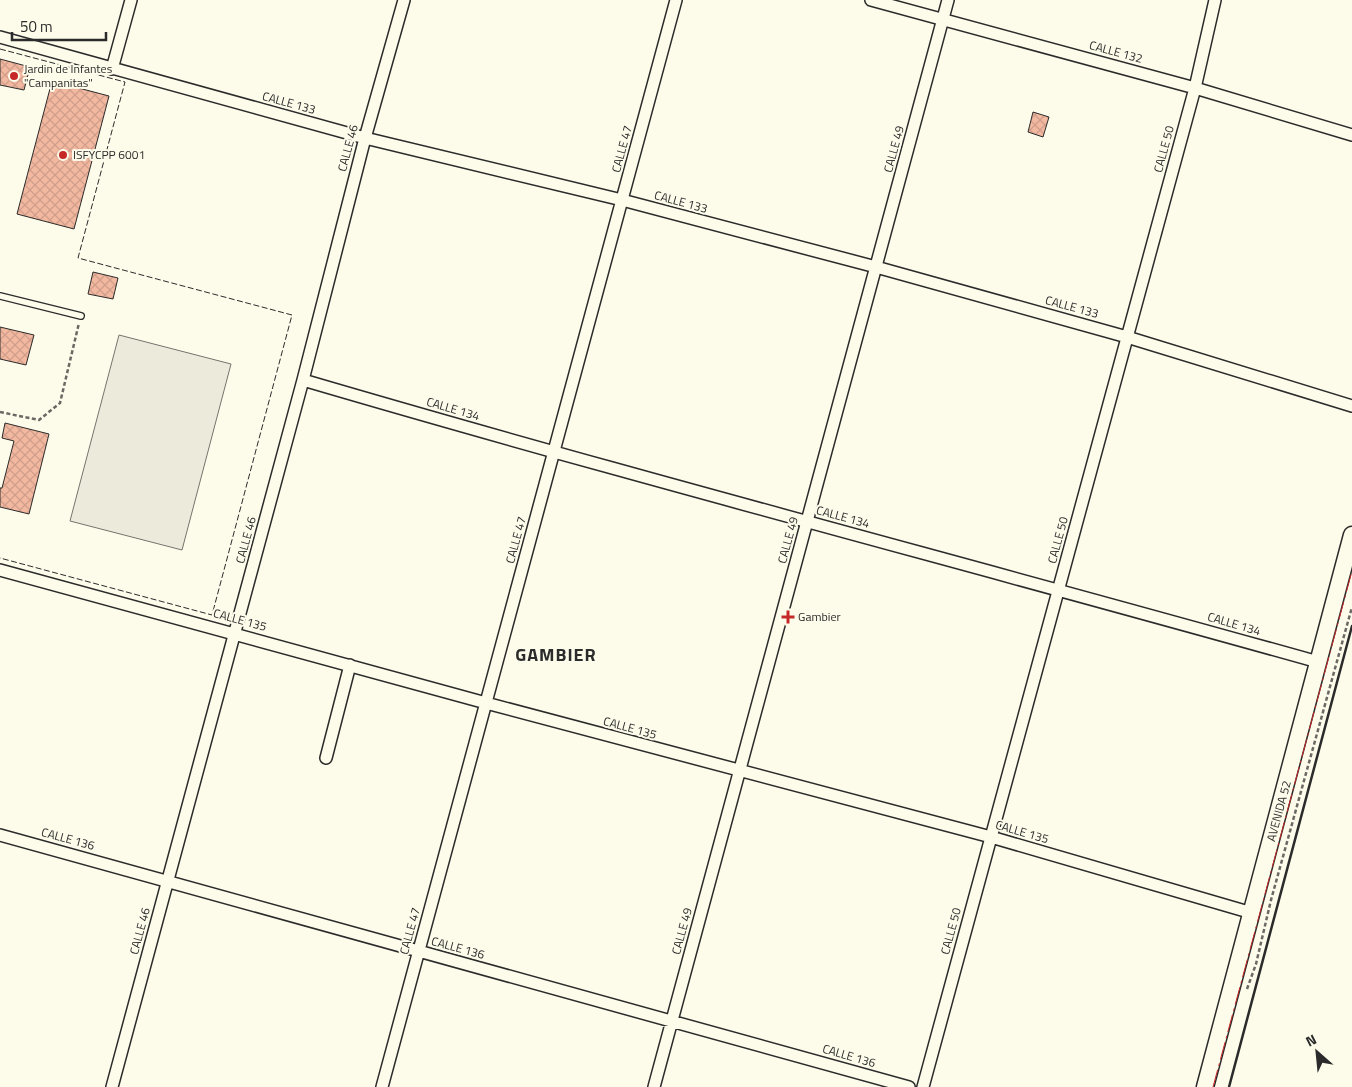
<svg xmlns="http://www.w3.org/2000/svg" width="1352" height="1087" font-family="'Titillium Web',sans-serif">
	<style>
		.green { fill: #ecebdb; stroke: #74746e }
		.building { fill: url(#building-cross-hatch); stroke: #2b2b2b }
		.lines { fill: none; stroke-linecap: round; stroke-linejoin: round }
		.service-casing { stroke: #2b2b2b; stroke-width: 8 }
		.minor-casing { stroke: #2b2b2b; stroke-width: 14 }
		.secondary-casing { stroke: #2b2b2b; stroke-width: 19 }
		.path { stroke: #6a6964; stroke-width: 2.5; stroke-dasharray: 4 2.5; stroke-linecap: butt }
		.service { stroke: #fdfbea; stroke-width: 5.5 }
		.minor { stroke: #fdfbea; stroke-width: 11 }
		.secondary { stroke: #fdfbea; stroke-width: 16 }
		.fence { stroke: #2b2b2b; stroke-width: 1; stroke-dasharray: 6 2.5; stroke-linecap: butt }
		.wall { stroke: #2b2b2b; stroke-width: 2.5 }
		.power { stroke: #c62828; stroke-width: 1; stroke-dasharray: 18 4 2.5 4; stroke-linecap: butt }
		.poi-dot { fill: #c62828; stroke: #fdfbea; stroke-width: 2 }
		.labels { text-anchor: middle; stroke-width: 4; stroke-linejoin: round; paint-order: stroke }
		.street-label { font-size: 12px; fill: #2b2b2b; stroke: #fdfbea }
		.poi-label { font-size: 12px; fill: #2b2b2b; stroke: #fdfbea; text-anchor: start }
		.district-label { font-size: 18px; font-weight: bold; letter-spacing: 1px; fill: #2b2b2b; stroke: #fdfbea }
	</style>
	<defs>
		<pattern id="building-cross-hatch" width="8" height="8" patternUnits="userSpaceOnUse" patternTransform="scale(1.25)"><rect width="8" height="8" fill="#f2b8a0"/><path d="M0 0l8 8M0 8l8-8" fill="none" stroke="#d09e8a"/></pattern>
	</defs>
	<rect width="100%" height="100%" fill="#fdfbea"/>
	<path class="green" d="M119 335 231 364 182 550 70 521Z"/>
	<path class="building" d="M0 59 30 67 24 90 0 85Z
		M52 81 109 96 74 229 17 214Z
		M1033 112 1049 117 1043 137 1028 132Z
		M93 272 118 278 113 299 88 294Z
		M0 327 34 335 26 365 0 359Z
		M5 423 49 434 29 514 0 507V488H2L14 441 2 438Z"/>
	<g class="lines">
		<defs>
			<path id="service" d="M0 296 81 316"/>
			<path id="minor" d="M871 0 1195 88 1352 135
				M0 37 365 138 622 200 876 267 1127 337 1352 406
				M112 69 131 0
				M303 380C640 479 980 567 1318 662
				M0 570 486 703 991 837 1252 913
				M326 758 350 665
				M0 835 909 1087
				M112 1087 303 380 365 138 404 0
				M382 1087 676 0
				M654 1087 948 0
				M923 1087 1195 88 1215 0"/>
			<path id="secondary" d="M1205 1087 1352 535"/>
		</defs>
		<use href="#service" class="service-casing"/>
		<use href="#minor" class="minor-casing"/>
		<use href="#secondary" class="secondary-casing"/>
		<path class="path" d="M0 412 39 420 60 403 79 323
			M1247 989 1256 964 1271 900 1352 607"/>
		<use href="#service" class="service"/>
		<use href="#minor" class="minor"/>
		<use href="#secondary" class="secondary"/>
		<path class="fence" d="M0 49 125 82 78 258 292 315 212 615 0 558"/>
		<path class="wall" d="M1229 1087 1352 626"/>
		<path class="power" d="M1213 1087 1352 571"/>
	</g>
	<g class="poi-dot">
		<circle cx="14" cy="76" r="5"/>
		<circle cx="63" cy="155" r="5"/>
		<path d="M785.5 609.5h5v5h5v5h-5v5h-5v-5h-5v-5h5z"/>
	</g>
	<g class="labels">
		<g class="street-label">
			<text transform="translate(1116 52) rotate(15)" y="4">CALLE 132</text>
			<text transform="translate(289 103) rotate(15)" y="4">CALLE 133</text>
			<text transform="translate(348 148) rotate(-75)" y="4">CALLE 46</text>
			<text transform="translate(622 149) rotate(-75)" y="4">CALLE 47</text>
			<text transform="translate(894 149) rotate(-75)" y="4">CALLE 49</text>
			<text transform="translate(1164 149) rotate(-75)" y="4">CALLE 50</text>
			<text transform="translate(681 202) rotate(15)" y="4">CALLE 133</text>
			<text transform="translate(1072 307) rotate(15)" y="4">CALLE 133</text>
			<text transform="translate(453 409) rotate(16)" y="4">CALLE 134</text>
			<text transform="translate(843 517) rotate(15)" y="4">CALLE 134</text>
			<text transform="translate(246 540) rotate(-75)" y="4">CALLE 46</text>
			<text transform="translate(516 540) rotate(-75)" y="4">CALLE 47</text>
			<text transform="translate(788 540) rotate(-75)" y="4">CALLE 49</text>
			<text transform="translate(1058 540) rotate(-75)" y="4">CALLE 50</text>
			<text transform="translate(240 620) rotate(15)" y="4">CALLE 135</text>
			<text transform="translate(1234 624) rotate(16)" y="4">CALLE 134</text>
			<text transform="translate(630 728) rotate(15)" y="4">CALLE 135</text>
			<text transform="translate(1279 811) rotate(-75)" y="4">AVENIDA 52</text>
			<text transform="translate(1022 832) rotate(16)" y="4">CALLE 135</text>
			<text transform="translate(68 839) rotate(15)" y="4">CALLE 136</text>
			<text transform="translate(140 931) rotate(-75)" y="4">CALLE 46</text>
			<text transform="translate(410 931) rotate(-75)" y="4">CALLE 47</text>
			<text transform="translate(682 931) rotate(-75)" y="4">CALLE 49</text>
			<text transform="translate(951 931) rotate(-75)" y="4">CALLE 50</text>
			<text transform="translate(458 948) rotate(15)" y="4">CALLE 136</text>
			<text transform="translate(849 1056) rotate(16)" y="4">CALLE 136</text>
		</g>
		<g class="poi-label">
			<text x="24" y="73">Jardin de Infantes<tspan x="24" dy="14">"Campanitas"</tspan></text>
			<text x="73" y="159">ISFYCPP 6001</text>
			<text x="798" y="621">Gambier</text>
		</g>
		<g class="district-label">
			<text x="556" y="661">GAMBIER</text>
		</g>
	</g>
	<g transform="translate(1317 1052) rotate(333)" stroke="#fdfbea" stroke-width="4" paint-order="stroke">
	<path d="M0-4L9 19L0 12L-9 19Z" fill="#2b2b2b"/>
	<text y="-8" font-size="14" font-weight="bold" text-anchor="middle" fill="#2b2b2b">N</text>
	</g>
	<path d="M12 32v8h94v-8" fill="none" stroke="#2b2b2b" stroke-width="2.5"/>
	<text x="20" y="32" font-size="15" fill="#2b2b2b" stroke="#fdfbea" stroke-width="4" paint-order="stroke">50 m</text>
</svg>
